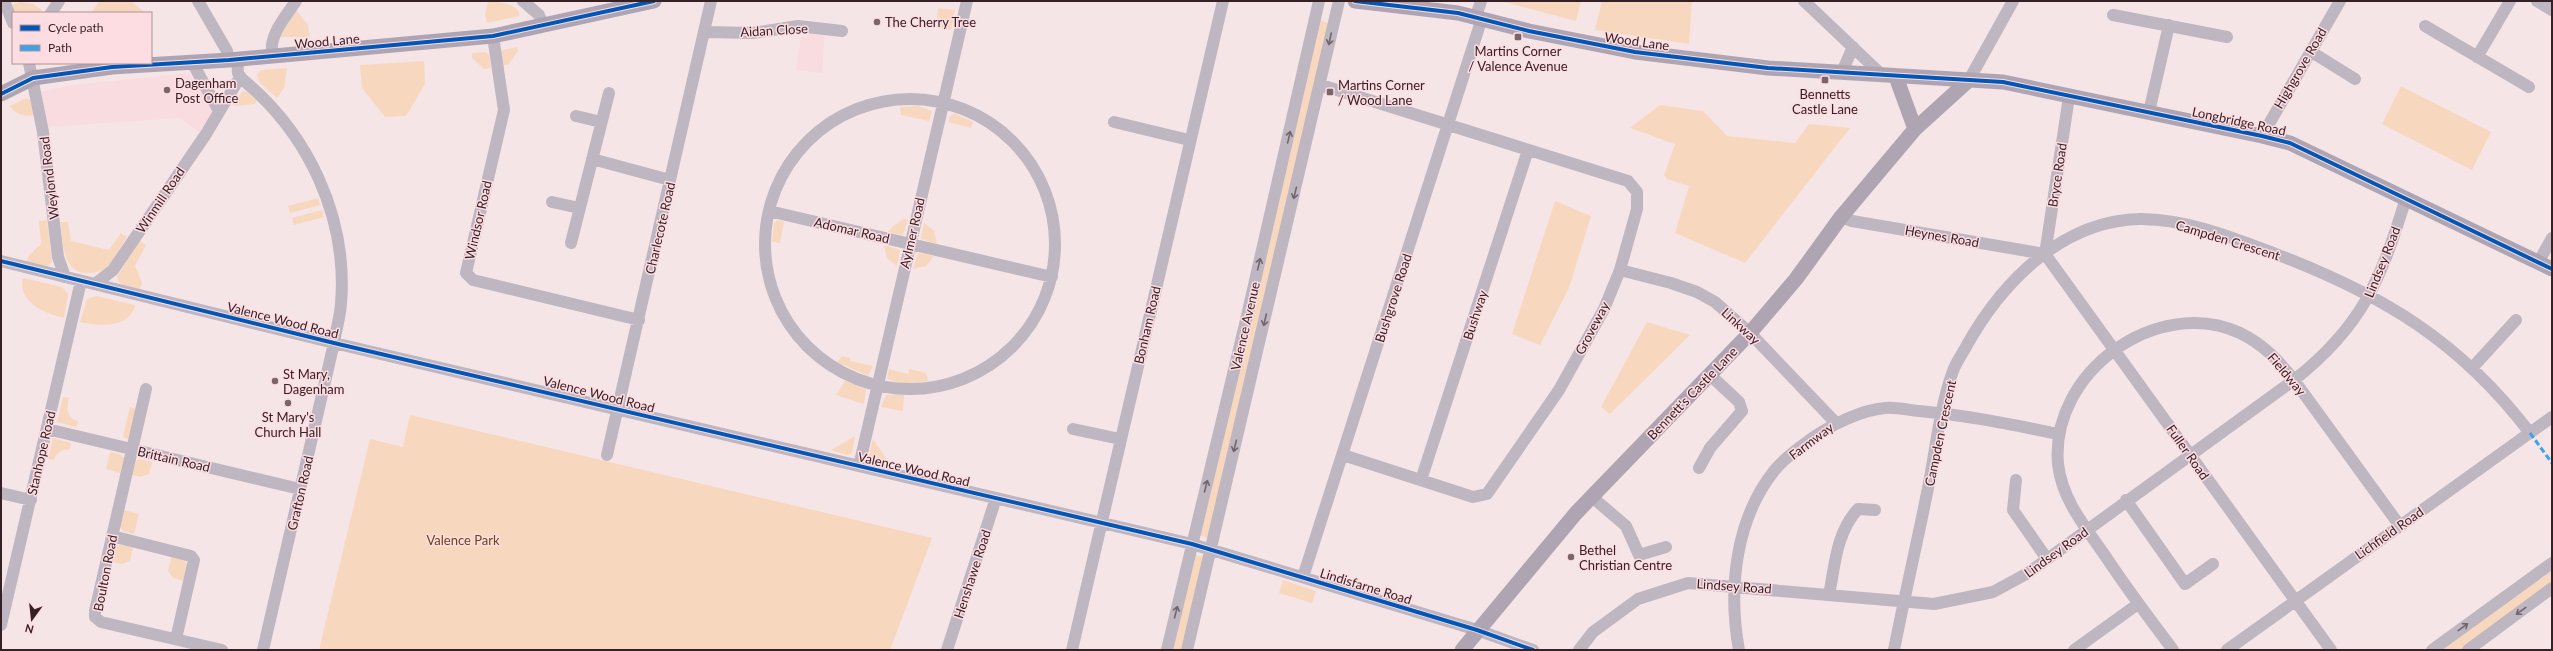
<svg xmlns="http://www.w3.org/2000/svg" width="2553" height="651" font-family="Lato,sans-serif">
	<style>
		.built { fill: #f9dce0 }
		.green { fill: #f7d7be }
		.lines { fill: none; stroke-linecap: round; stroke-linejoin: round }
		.minor { stroke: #beb6c0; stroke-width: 12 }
		.major { stroke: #afa5b2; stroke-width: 15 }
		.quiet { stroke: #3ea2eb; stroke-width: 3; stroke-dasharray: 6 3; stroke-linecap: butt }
		.cycleway-casing { stroke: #fedde2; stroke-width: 6 }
		.cycleway { stroke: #0057b8; stroke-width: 4 }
		.oneway { stroke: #73646b }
		.poi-dot { fill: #796669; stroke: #fedde2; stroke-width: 1.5 }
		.labels { text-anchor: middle; stroke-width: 3; stroke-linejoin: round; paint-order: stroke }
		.poi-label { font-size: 13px; fill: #352125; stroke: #fedde2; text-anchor: start }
		.street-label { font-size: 13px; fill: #352125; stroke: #fedde2 }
		.park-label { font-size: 13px; fill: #6c4513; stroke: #fedde2 }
	</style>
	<rect width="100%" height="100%" fill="#f6e5e7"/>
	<path class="built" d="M808 31 825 34 822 73 796 70 801 37 807 38Z
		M189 73 215 112 199 132 179 118 48 127 40 92 72 85Z"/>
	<path class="green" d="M100 1H131L145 13H91Z
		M488 1C496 1 521 4 519 16L487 23 485 14Z
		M1501 1H1581L1576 21Z
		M1602 1H1692L1689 44 1595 30Z
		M20 2 33 4 42 10 39 13H15L12 5Z
		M938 8 955 10 951 30 942 28 940 19 937 18Z
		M296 10 308 25 310 37H280Z
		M1319 19 1329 24 1208 538 1198 535Z
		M517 47 518 51 508 65H503L501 53 503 50Z
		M486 52 489 55 491 68 484 69 472 58V53Z
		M424 61 425 84 406 116 385 117 362 88 360 65Z
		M287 68 284 88 277 98 259 82 257 75 261 70Z
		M2401 86 2491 132 2472 170 2382 124Z
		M243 91 247 92 257 101 255 104 235 106 232 104Z
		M26 98 32 101 33 115C24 117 14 114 10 106Z
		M1660 105 1703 111 1727 136 1795 143 1809 124 1850 128 1745 263 1675 233 1689 186 1667 179 1664 175 1675 144 1630 128Z
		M918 106 932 111 929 121 901 115 900 107Z
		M955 114 973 122 971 128 948 122 951 115Z
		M318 198 320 205 290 213 288 206Z
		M1555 201 1591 216 1569 288 1540 345 1512 334Z
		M322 210 324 217 294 225 292 218Z
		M904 219H908L903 235 888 232 893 226Z
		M47 220 52 262 46 267 26 262 29 255 41 244 39 221Z
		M777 220 784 222 780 243 772 242 774 223Z
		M60 222H68L71 241 109 250 121 233 127 237C121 246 116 259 108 266 103 271 95 273 88 273 62 274 63 241 60 222Z
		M924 223 934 231 937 244 921 239Z
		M139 240 146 245 135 266 142 283 140 289 120 284 117 277Z
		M884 245 900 250 897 266 887 258Z
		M918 253 934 256 926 266 913 269Z
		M23 278 62 287 68 294 64 318C46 314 17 302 23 278Z
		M96 296 135 305C130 329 98 326 80 322L87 299Z
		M1647 322 1690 335 1610 414 1601 407Z
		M842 356 850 358V361L873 366 868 376 837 362Z
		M889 369 908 374 909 369 926 373 928 381C916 382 897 386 887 378Z
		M845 381 866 389 864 404 836 395Z
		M886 395H904L903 411 881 407Z
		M63 397 69 398C66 408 67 419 78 421L77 427 57 422Z
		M130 407 139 410 130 439 123 437Z
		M410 415 932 538 890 650H319L370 439 403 447Z
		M855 436 852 453 847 455 831 450Z
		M53 438 71 443 70 449C62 450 56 452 54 460L48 459Z
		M873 439 890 464 869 457Z
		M110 452 120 454 124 458 120 473 106 469Z
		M139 459 152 462 149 474 140 477 132 475 136 461Z
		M124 510 139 514 134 534 123 531 120 527Z
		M120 544 133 547 130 561 122 564 112 562 116 547Z
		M1193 554 1204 557 1182 650H1170Z
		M172 556 184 559 187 564 183 581 173 578 168 571Z
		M2552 571V585L2461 650H2441Z
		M1283 580 1316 591 1312 603 1279 593Z"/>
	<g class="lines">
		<path class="minor" d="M4 1 13 23
			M198 1 227 51 229 60
			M523 1 539 15 543 26
			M1804 1 1882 75
			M2537 1 2552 10
			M51 13 59 1
			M2113 15 2227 37
			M1476 16 1481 1
			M2425 26 2529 87
			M706 32 753 33 798 26 842 31
			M493 36 504 110 466 273 473 280 639 320
			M2310 51 2355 79
			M273 56C267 37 286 16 296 1
			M2477 57 2510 1
			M192 62 219 111
			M29 63 43 132 58 257 65 277
			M1842 72 1853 47
			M242 79C309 134 348 218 341 304 340 317 336 330 334 343L263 650
			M1969 80 2013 1
			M1321 85 1628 181 1637 192V209L1620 270 1604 309 1559 390 1487 494 1473 497 1343 455
			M765 244a145 145 0 1 1 290 0a145 145 0 1 1-290 0Z
			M2149 112 2169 25
			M576 116 601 122
			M1114 122 1189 140
			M2262 136 2340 1
			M592 159 670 180
			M552 202 579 208
			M769 211 1052 277
			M1841 217 1852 221 2045 254
			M571 243 609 93
			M2045 254 2331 650
			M2045 254 2069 97
			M1 261 334 343 1192 544 1477 630 1533 650
			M2538 263 2552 238
			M1620 270 1671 283 1697 292 1715 302 1750 333 1835 422
			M95 284 113 270 206 134 237 82 242 79 238 73 237 59
			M2473 367 2516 320
			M146 389 95 611V617L101 622 222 650
			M47 429 300 489
			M1073 429 1120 439
			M607 455 711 1
			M859 466 967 1
			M1699 468 1710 448 1742 411 1739 402 1709 374
			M1421 480 1528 150
			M2016 480 2013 510 2047 559
			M1 493 31 500
			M1592 497 1626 526 1639 555 1666 547
			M2126 500 2185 584 2213 564
			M112 536 191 556 194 560 176 639
			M1303 577 1482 18
			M1829 595C1835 565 1836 533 1858 509L1875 510
			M1 625 81 281
			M947 650 996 498
			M1072 650 1223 1
			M1167 650 1246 320 1319 1
			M1187 650 1339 1
			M1579 650 1593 632 1638 599 1688 583 1934 604 1993 592 2028 573 2294 380C2363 326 2381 279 2406 198
			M1739 650C1728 590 1735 520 1774 471 1784 458 1798 449 1811 439 1831 425 1861 410 1885 408 1896 407 1908 410 1919 411 1966 415 2013 425 2059 434
			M1894 650C1905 594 1918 539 1929 483 1936 447 1940 406 1953 371 1956 362 1963 353 1967 345 2003 281 2063 220 2141 219 2187 219 2234 238 2276 254 2383 295 2460 341 2530 433
			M2074 650 2138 604
			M2173 650C2150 619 2127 589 2106 557 2086 528 2062 500 2058 464 2050 373 2156 295 2240 333 2263 344 2279 361 2294 380L2400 526
			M2227 650 2552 417
			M2432 650 2552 563
			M2468 650 2552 588"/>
		<path class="major" d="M1355 1 1458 13 1529 31 1635 52 1768 68 2003 82 2262 136 2290 143 2552 269
			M1896 77 1915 129
			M1 94 33 78 112 67 229 60 493 36 654 1
			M1462 650 1576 513 1750 333 1796 279 1841 217 1915 129 1969 80"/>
		<path class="quiet" d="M2530 433 2552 463"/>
		<defs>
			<path id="cycleway" d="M1355 1 1458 13 1529 31 1635 52 1768 68 2003 82 2262 136 2290 143 2552 269
				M1 94 33 78 112 67 229 60 493 36 654 1
				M1 261 334 343 1192 544 1477 630 1533 650"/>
		</defs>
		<use href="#cycleway" class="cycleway-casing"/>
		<use href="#cycleway" class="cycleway"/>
	</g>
	<defs><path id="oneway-shaft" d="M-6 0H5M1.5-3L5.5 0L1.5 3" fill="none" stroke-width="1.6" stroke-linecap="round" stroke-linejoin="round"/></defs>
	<g class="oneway">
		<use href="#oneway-shaft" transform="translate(1330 39) rotate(102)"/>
		<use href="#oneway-shaft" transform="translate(1289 137) rotate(-77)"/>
		<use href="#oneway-shaft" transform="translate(1295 193) rotate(104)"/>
		<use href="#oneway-shaft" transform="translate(1259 264) rotate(-77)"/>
		<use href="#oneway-shaft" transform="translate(1265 320) rotate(103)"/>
		<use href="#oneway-shaft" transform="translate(1235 446) rotate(104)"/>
		<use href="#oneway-shaft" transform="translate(1206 486) rotate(-76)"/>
		<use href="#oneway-shaft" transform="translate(2521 611) rotate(144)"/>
		<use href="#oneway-shaft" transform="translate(1176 612) rotate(-76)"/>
		<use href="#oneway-shaft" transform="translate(2463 627) rotate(-36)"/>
	</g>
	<g class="poi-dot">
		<circle cx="877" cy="22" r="4"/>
		<rect x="1514" y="33" width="8" height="8" rx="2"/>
		<rect x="1821" y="76" width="8" height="8" rx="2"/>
		<circle cx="167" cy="90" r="4"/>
		<rect x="1326" y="88" width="8" height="8" rx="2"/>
		<circle cx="275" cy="381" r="4"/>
		<circle cx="288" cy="403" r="4"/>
		<circle cx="1571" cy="557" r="4"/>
	</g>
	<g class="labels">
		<g class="poi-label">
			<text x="885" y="27">The Cherry Tree</text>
			<text x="1518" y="56" text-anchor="middle">Martins Corner<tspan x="1518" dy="15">/ Valence Avenue</tspan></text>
			<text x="175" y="88">Dagenham<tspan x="175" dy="15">Post Office</tspan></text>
			<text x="1338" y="90">Martins Corner<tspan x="1338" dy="15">/ Wood Lane</tspan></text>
			<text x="1825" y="99" text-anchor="middle">Bennetts<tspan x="1825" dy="15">Castle Lane</tspan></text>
			<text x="283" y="379">St Mary,<tspan x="283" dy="15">Dagenham</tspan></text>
			<text x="288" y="422" text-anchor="middle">St Mary's<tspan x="288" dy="15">Church Hall</tspan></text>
			<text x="1579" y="555">Bethel<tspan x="1579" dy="15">Christian Centre</tspan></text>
		</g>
		<g class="street-label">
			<text transform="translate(774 30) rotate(-3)" y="5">Aidan Close</text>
			<text transform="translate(327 41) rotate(-5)" y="5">Wood Lane</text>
			<text transform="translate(1637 41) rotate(8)" y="5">Wood Lane</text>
			<text transform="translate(2300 68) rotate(-60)" y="5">Highgrove Road</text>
			<text transform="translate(2239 121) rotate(12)" y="5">Longbridge Road</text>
			<text transform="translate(2057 175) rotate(-81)" y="5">Bryce Road</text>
			<text transform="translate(49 178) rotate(-97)" y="5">Weylond Road</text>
			<text transform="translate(160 200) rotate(-56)" y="5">Winmill Road</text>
			<text transform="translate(478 220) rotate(-77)" y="5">Windsor Road</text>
			<text transform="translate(660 228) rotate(-77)" y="5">Charlecote Road</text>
			<text transform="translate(852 230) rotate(13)" y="5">Adomar Road</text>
			<text transform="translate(912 233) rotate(-77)" y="5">Aylmer Road</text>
			<text transform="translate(1942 236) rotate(10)" y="5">Heynes Road</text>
			<text transform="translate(2228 240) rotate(17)" y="5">Campden Crescent</text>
			<text transform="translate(2382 262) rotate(-68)" y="5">Lindsey Road</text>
			<text transform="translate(1393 298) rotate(-72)" y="5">Bushgrove Road</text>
			<text transform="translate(1475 315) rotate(-72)" y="5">Bushway</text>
			<text transform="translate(283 320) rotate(14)" y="5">Valence Wood Road</text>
			<text transform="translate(1147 325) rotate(-77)" y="5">Bonham Road</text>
			<text transform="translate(1245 326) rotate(-77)" y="5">Valence Avenue</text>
			<text transform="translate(1741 326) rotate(43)" y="5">Linkway</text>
			<text transform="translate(1592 328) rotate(-62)" y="5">Groveway</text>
			<text transform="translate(2287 374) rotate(50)" y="5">Fieldway</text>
			<text transform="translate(1692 393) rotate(-46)" y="5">Bennett's Castle Lane</text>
			<text transform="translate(599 394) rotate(14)" y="5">Valence Wood Road</text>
			<text transform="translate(1940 433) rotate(-78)" y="5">Campden Crescent</text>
			<text transform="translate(1811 441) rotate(-37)" y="5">Farmway</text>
			<text transform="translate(2188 452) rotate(55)" y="5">Fuller Road</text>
			<text transform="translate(41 453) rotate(-77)" y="5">Stanhope Road</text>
			<text transform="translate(174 459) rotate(13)" y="5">Brittain Road</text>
			<text transform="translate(914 469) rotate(13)" y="5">Valence Wood Road</text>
			<text transform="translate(300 493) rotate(-77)" y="5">Grafton Road</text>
			<text transform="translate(2389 533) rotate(-35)" y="5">Lichfield Road</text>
			<text transform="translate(2056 552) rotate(-36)" y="5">Lindsey Road</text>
			<text transform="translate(105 573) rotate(-79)" y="5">Boulton Road</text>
			<text transform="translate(972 574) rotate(-72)" y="5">Henshawe Road</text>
			<text transform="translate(1366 586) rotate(17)" y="5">Lindisfarne Road</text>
			<text transform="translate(1734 586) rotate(4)" y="5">Lindsey Road</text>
		</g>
		<g class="park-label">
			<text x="463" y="545">Valence Park</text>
		</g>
	</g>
	<rect width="2553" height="651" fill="none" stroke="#352125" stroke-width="4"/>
	<rect x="12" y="12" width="140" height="52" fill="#fedde2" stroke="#ae9296"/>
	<rect x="20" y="25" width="20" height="6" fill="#0057b8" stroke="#ae9296"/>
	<text x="48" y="32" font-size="12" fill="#352125">Cycle path</text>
	<rect x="20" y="45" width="20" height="6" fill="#3ea2eb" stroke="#ae9296"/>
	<text x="48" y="52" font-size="12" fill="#352125">Path</text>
	<g transform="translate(32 619) rotate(195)" stroke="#fedde2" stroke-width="3" paint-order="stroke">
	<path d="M0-3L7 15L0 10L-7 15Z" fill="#352125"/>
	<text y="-6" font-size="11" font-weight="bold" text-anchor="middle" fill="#352125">N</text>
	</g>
</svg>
